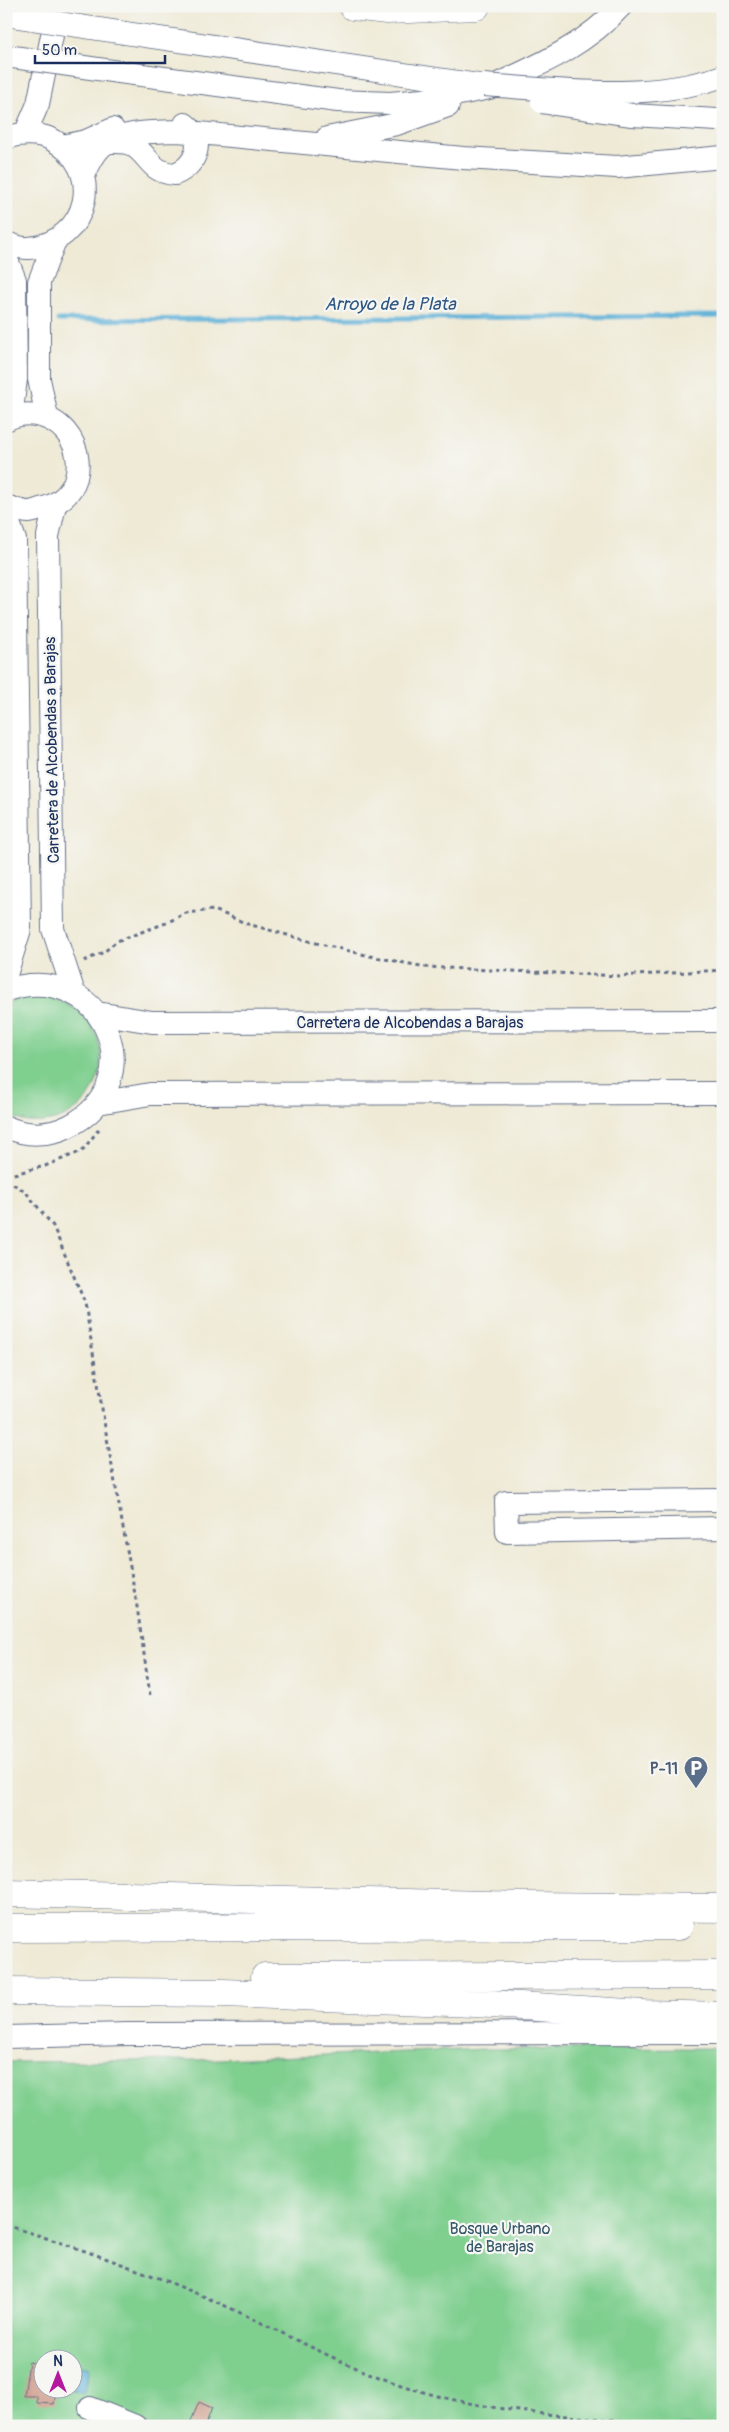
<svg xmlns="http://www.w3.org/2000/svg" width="729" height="2432" font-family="Pangolin,sans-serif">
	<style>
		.green { fill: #7fcf8f; stroke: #4d7f76; fill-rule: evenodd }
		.water { fill: #5bb0d7; stroke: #3b709a }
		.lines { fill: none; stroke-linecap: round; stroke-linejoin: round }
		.stream { stroke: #5bb0d7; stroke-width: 5 }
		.building { fill: #ce9c8c }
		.minor-casing { stroke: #657088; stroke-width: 24 }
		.highway-casing { stroke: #657088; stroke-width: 29 }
		.path { stroke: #657088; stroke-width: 3; stroke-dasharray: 4 4; stroke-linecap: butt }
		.minor { stroke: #fff; stroke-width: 22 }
		.highway { stroke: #fff; stroke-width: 28 }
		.minor-bridge-casing { stroke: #657088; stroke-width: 24; stroke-linecap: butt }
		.minor-bridge { stroke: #fff; stroke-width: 22 }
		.labels { text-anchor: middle; stroke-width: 4.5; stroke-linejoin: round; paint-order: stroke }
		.street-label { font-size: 16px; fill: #1b2f5e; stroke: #f6f6f2 }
		.service-label { font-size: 16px; font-weight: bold; fill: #4e5e75; stroke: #f6f6f2; text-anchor: end }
		.park-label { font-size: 16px; fill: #34576a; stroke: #f6f6f2 }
		.water-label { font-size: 18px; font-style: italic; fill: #2e5682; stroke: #f6f6f2 }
	</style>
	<rect width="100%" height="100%" fill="#f6f6f2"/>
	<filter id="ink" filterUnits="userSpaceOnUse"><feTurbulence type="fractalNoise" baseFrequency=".02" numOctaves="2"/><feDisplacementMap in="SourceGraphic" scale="10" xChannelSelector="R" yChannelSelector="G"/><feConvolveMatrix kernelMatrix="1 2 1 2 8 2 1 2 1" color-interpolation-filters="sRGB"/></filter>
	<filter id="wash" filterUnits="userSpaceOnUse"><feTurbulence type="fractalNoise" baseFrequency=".0096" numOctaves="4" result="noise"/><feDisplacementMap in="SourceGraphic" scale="20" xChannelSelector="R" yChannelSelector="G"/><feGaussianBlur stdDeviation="1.12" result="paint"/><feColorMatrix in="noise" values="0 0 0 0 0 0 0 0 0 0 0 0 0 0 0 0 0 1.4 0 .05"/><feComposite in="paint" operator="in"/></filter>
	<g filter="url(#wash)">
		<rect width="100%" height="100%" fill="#efead6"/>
		<path class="green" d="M32 995C135 1002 113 1131 28 1122 21 1121 13 1117 6 1115V1003Z
			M723 2048V2426H6V2062L194 2060 485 2049ZM42 2360H72V2390H42Z"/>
		<path class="water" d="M79 2365 90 2368 84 2393 72 2390Z"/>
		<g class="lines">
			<path class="stream" d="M58 320 723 316"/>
		</g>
		<g id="blocks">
			<path class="building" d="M29 2362 42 2365V2390H56L54 2404 37 2403V2396H24Z
				M199 2402 212 2408 205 2426H189Z"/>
		</g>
	</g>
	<g filter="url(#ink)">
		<use href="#blocks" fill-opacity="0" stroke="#657088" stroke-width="1"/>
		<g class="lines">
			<defs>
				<path id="minor" d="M125 33 478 85
					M119 72 338 101 390 103 434 99 485 89
					M489 88C537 66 585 46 621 6
					M25 134 38 104 58 6
					M6 138C20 133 38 133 51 139 107 168 89 242 29 248 22 249 13 245 6 243
					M327 138 397 124 448 106
					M111 142C118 142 127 141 134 146 151 158 150 172 175 174 197 165 206 140 185 124
					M63 146 86 141 113 129
					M84 176C88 166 93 154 102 146 122 131 154 132 178 131L463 158 617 167 723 157
					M6 257 15 280 16 379 11 417
					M47 417 39 379V282L54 243
					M6 420C14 415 26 413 36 415 86 424 94 494 44 508 39 509 33 512 29 512 22 512 13 508 6 506
					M55 505 48 536 53 929 74 993
					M6 514 15 540 20 929 6 975
					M6 990C103 958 155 1082 69 1126 49 1136 26 1136 6 1127
					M97 1013 152 1022 723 1021
					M98 1103 150 1094 723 1093
					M723 1500 506 1502 507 1532 723 1528
					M6 2037 128 2034 723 2033
					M90 2408 135 2426"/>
				<path id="highway" d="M353 6 387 10 476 6
					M6 1893 529 1906 723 1908
					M6 1928 679 1926
					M265 1977 723 1975
					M6 1991 223 1993 475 2003 643 2014 723 2016"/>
			</defs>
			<use href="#minor" class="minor-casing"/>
			<use href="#highway" class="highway-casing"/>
			<path class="path" d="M84 961 104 952 117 941 166 923 186 913 214 910 248 924 312 942 370 956 425 967 620 976 723 970
				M6 1176 45 1166 82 1151 99 1129
				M6 1180 25 1191 53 1226 85 1303 105 1427 136 1600 150 1695
				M6 2225C82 2249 157 2275 230 2308 299 2340 363 2377 438 2396 503 2413 570 2416 637 2422L651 2426"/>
			<use href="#minor" class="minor"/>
			<use href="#highway" class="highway"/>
			<defs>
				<path id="minor-bridge" d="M6 15 125 33
					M6 56 119 72
					M484 85C561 90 648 102 723 76
					M542 102 632 115 717 120"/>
			</defs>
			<use href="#minor-bridge" class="minor-bridge-casing"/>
			<use href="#minor-bridge" class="minor-bridge"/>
		</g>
	</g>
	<defs>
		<symbol id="parking-pin" viewBox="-11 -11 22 30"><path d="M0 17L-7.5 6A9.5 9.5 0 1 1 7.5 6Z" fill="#5c6f8a" stroke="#f6f6f2"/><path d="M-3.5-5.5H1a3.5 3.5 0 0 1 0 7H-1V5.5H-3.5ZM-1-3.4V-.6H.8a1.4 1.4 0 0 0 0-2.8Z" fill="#fff"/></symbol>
	</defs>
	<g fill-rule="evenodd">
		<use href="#parking-pin" x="682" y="1754" width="28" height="38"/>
	</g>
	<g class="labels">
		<g class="street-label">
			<text transform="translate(51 750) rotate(-91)" y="6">Carretera de Alcobendas a Barajas</text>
			<text x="410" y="1028">Carretera de Alcobendas a Barajas</text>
		</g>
		<g class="service-label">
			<text x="678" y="1774">P-11</text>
		</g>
		<g class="park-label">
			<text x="500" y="2234">Bosque Urbano<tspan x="500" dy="18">de Barajas</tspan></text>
		</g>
		<g class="water-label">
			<text x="390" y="310">Arroyo de la Plata</text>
		</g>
	</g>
	<rect width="729" height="2432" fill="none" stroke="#f6f6f2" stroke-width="25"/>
	<g transform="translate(58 2374)"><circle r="24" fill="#f6f6f2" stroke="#9ea6b7"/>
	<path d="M0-4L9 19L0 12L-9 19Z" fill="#b5179e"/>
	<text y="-8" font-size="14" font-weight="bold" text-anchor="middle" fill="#1b2f5e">N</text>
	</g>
	<path d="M35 55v8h130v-8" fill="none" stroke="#1b2f5e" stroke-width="2.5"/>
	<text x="42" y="55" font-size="15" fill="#1b2f5e" stroke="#f6f6f2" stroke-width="4" paint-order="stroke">50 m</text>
</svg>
